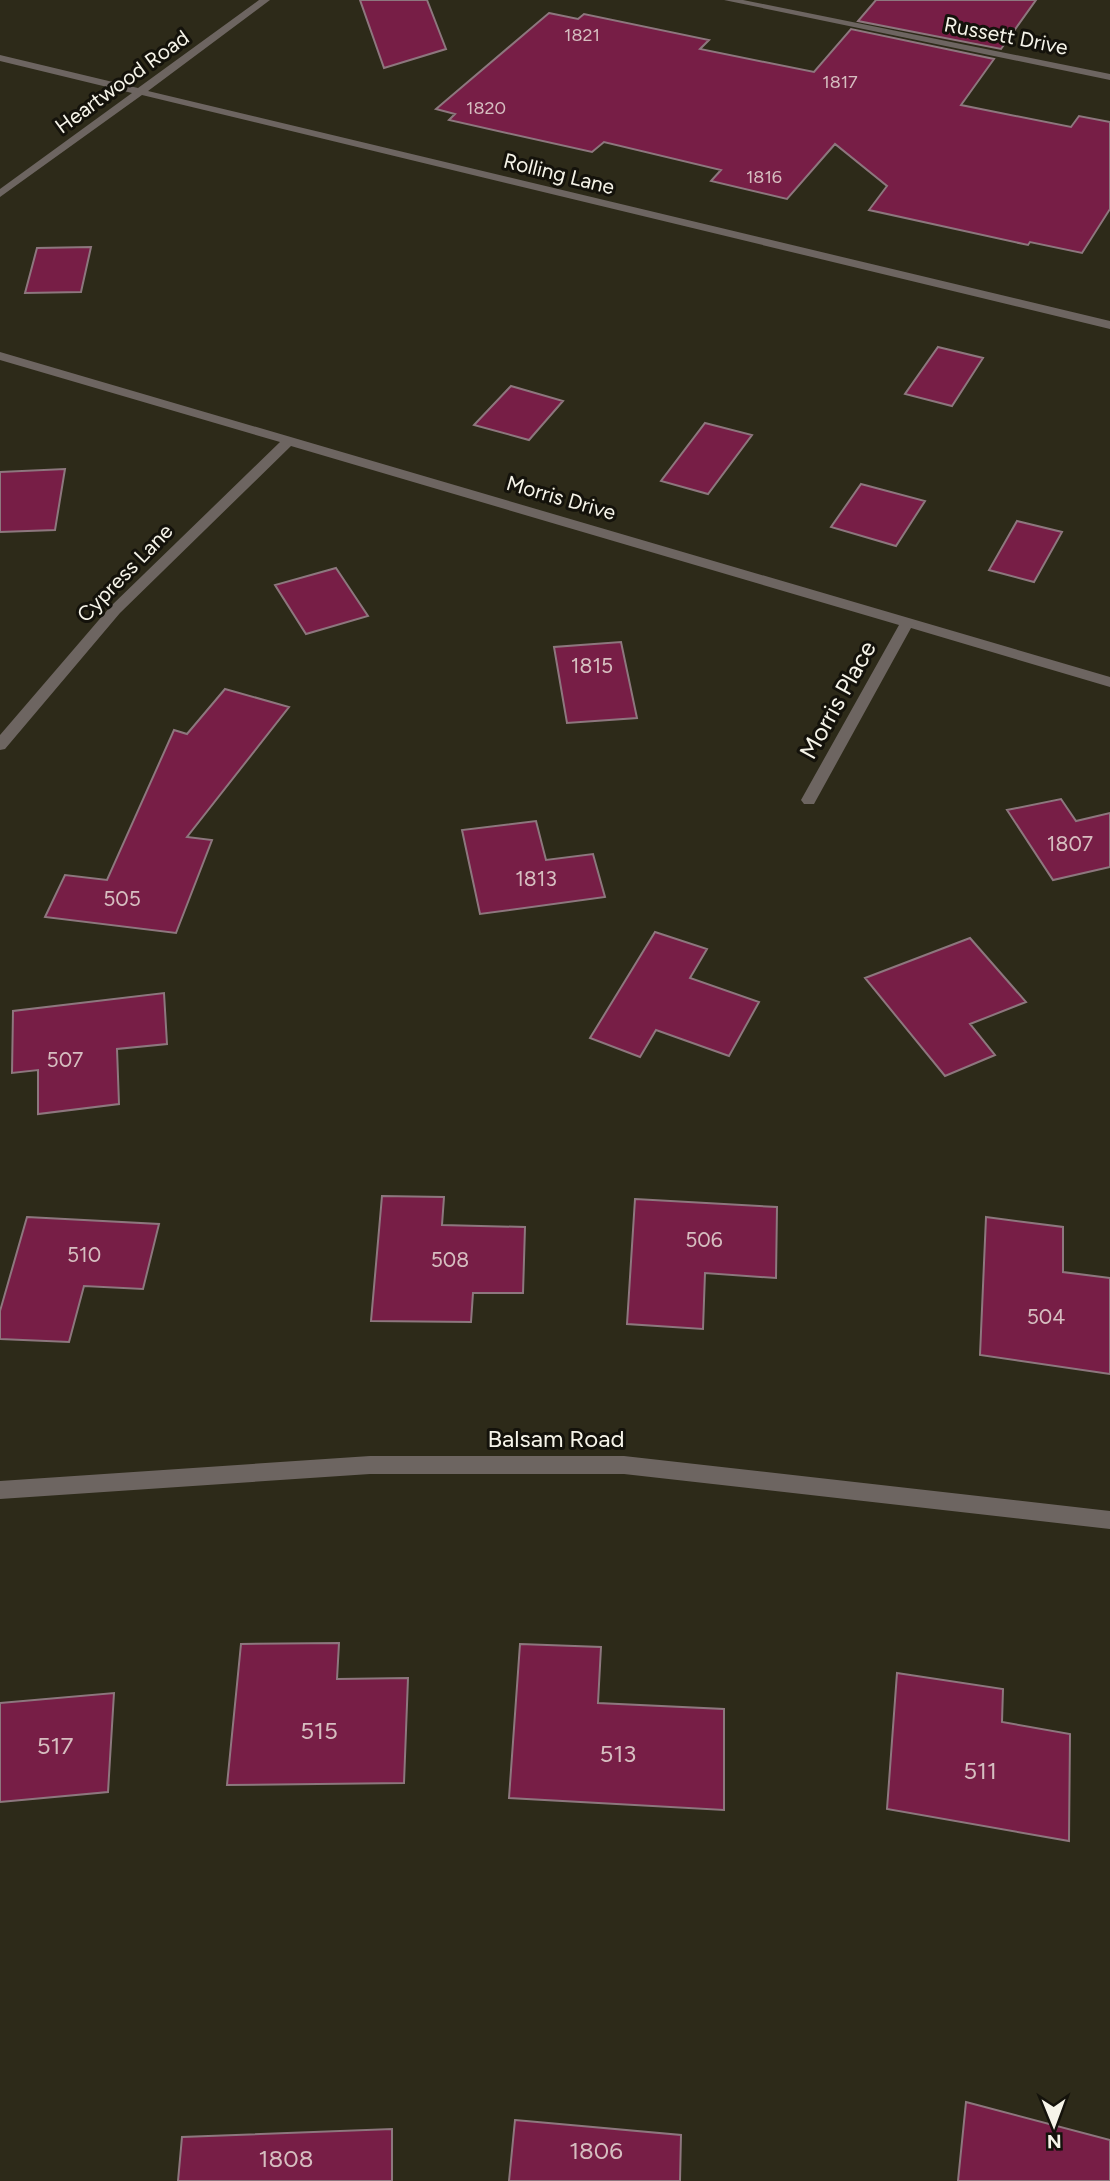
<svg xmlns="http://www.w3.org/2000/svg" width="1110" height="2181" font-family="Figtree,sans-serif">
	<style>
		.building { fill: #771e46; stroke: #8d777e; stroke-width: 2 }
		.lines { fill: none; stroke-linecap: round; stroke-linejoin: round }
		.minor { fill: #6d6561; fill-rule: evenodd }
		.labels { text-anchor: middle; stroke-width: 6; stroke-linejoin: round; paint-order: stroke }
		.far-number-label { font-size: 18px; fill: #d6bec0 }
		.far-street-label { font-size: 21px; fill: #f6f4e9; stroke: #14120b }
		.number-label { font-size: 21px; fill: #d6bec0 }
		.street-label { font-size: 24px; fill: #f6f4e9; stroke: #14120b }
		.near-number-label { font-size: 24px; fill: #d6bec0 }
	</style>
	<rect width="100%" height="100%" fill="#2d2a19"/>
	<path class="building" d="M360 0H427L446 49 384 68Z
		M876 0H1036L1001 49 858 21Z
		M549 13 578 19 584 14 709 40 700 49 814 72 851 29 994 59 961 105 1071 127 1079 116 1110 122V209L1082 253 1030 242 1028 245 869 210 887 186 835 144 787 199 711 181 721 170 604 142 592 152 449 120 455 114 436 109Z
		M91 247 81 292 25 293 37 248Z
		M938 347 983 358 952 406 905 394Z
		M511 386 563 401 529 440 474 425Z
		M705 423 752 435 708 494 661 481Z
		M65 469 55 530 0 532V472Z
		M861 484 925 501 896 546 831 527Z
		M1017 521 1062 532 1034 582 989 570Z
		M336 568 368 616 306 634 275 585Z
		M621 642 637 718 567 723 554 647Z
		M225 689 289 707 187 837 212 840 176 933 45 917 65 875 107 880 174 730 187 734Z
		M1061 799 1076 821 1110 813V867L1053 880 1007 810Z
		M536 821 546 860 593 854 605 897 480 914 462 830Z
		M655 932 707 949 690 978 759 1002 729 1056 656 1030 640 1057 590 1038Z
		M970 938 1026 1002 970 1024 995 1055 945 1076 865 978Z
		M164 993 167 1044 117 1049 119 1104 38 1114V1070L12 1073 13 1011Z
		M382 1196 444 1197 442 1225 525 1227 523 1293H473L471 1322 371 1321Z
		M635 1199 777 1207 776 1278 705 1273 703 1329 627 1324Z
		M27 1217 159 1224 143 1289 84 1286 69 1342 0 1339V1311Z
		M986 1217 1063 1227V1272L1110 1278V1374L980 1355Z
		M339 1643 337 1679 408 1678 404 1783 227 1785 241 1644Z
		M520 1644 601 1647 598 1703 724 1709V1810L509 1798Z
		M897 1673 1003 1689 1002 1722 1070 1734 1069 1841 887 1809Z
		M114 1693 108 1792 0 1802V1703Z
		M966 2102 1110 2140V2181H958Z
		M515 2120 681 2135 680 2181H509Z
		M392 2129V2181H178L182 2137Z"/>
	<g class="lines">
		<path class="minor" d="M259 0H270L148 91 1110 321V329L142 95 0 197V189L132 93 0 61V55L138 88Z
			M724 0H743L1110 74V80Z
			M0 352 1110 677V687L911 628 814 804H804L801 800 899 625 291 446 120 613 5 749 0 750V735L110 607 280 442 0 360Z
			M370 1456H624L1110 1511V1529L624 1474H370L0 1499V1481Z"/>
	</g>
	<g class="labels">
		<g class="far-number-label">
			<text x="582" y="41">1821</text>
			<text x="840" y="88">1817</text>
			<text x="486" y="114">1820</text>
			<text x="764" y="183">1816</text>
		</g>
		<g class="far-street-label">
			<text transform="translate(1006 36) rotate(11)" y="7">Russett Drive</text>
			<text transform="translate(122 82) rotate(-36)" y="7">Heartwood Road</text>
			<text transform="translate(559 174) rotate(14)" y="7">Rolling Lane</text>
			<text transform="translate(561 498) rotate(16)" y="7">Morris Drive</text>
			<text transform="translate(125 573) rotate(-46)" y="7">Cypress Lane</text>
		</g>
		<g class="number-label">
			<text x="592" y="673">1815</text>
			<text x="1070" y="851">1807</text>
			<text x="536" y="886">1813</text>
			<text x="122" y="906">505</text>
			<text x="65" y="1067">507</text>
			<text x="704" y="1247">506</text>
			<text x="84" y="1262">510</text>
			<text x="450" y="1267">508</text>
			<text x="1046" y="1324">504</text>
		</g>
		<g class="street-label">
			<text transform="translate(838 700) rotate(-61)" y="8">Morris Place</text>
			<text x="556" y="1447">Balsam Road</text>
		</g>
		<g class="near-number-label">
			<text x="319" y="1739">515</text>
			<text x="55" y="1754">517</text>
			<text x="618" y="1762">513</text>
			<text x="980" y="1779">511</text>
			<text x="596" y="2159">1806</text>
			<text x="286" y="2167">1808</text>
		</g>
	</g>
	<g transform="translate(1054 2125) rotate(179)" stroke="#14120b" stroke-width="5" paint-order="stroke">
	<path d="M0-5L12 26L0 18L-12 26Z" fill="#f6f4e9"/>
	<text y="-10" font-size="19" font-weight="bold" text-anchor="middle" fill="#f6f4e9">N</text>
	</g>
</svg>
